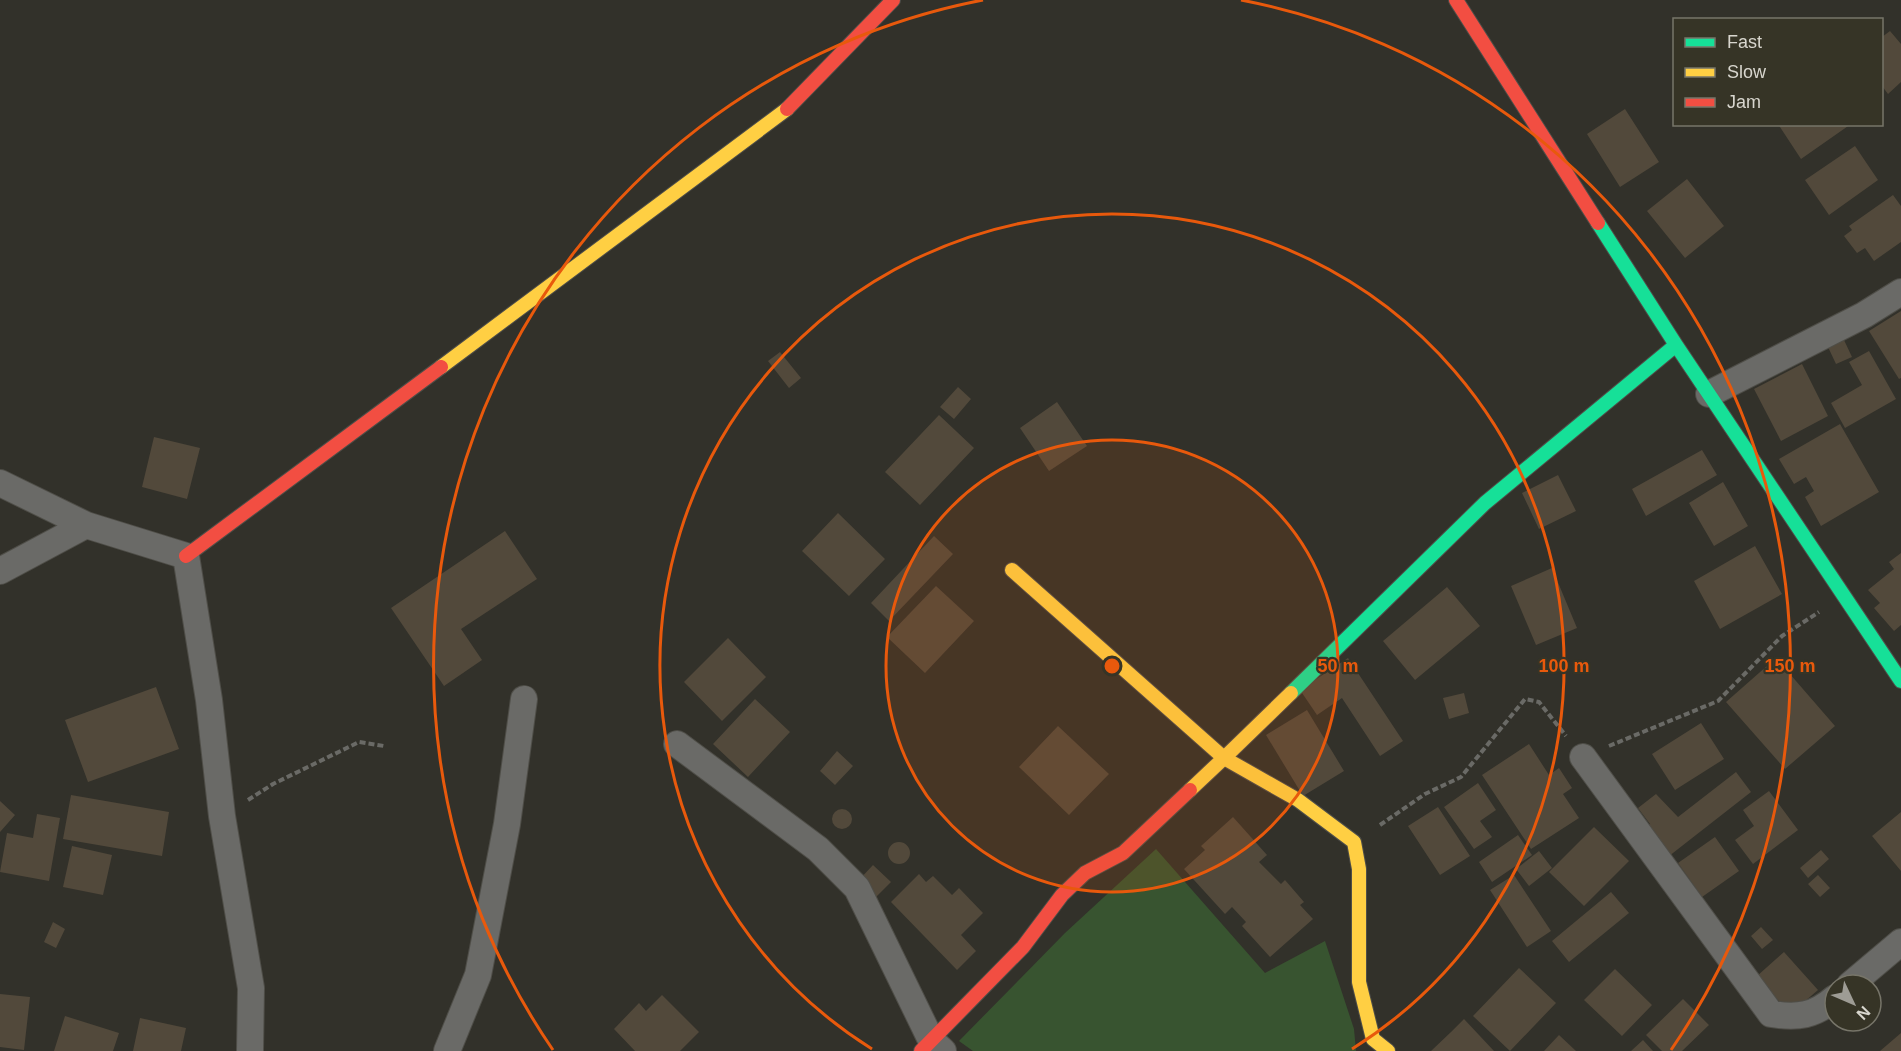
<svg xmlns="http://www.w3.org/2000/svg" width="1901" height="1051" font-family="Arial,sans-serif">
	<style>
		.green { fill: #385430 }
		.building { fill: #52493b }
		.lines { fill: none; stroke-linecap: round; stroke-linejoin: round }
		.street-casing { stroke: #4f4e48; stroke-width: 28 }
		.fast-casing { stroke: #4f4e48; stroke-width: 16 }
		.slow-casing { stroke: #4f4e48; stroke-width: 16 }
		.jam-casing { stroke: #4f4e48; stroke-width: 16 }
		.path { stroke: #6a6a66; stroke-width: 4; stroke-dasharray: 6 3; stroke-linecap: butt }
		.street { stroke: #6a6a67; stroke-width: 26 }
		.fast { stroke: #16e098; stroke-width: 14 }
		.slow { stroke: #ffcf43; stroke-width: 14 }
		.jam { stroke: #f24e42; stroke-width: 14 }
		.ring { fill: none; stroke: #e8590c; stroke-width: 3 }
		.centre { fill: #e8590c; stroke: #363426; stroke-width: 3 }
		.ring-label { font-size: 18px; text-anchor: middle; font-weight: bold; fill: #e8590c; stroke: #363426; stroke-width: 4.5; stroke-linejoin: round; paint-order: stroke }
	</style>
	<rect width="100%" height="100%" fill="#32312a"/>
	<path class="green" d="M1156 849 1265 973 1325 941 1354 1029 1356 1051H973L959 1041 1065 933Z"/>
	<path class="building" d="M1890 31 1901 44V82L1888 94 1882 86V37Z
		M1625 109 1659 162 1620 187 1587 134Z
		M1778 124H1851L1801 159Z
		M1855 146 1878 180 1829 215 1805 180Z
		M1687 179 1724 226 1685 258 1647 211Z
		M1893 195 1901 206V242L1874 261 1865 248 1857 253 1844 236 1852 230 1849 226Z
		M1901 311V378L1899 379 1869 331Z
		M1844 340 1852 357 1836 364 1828 347Z
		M1869 351 1896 399 1845 428 1831 403 1862 385 1849 362Z
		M780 352 801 378 789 388 768 361Z
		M1802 364 1828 416 1781 441 1754 389Z
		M958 387 971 399 954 419 940 407Z
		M1057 402 1087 446 1049 471 1020 428Z
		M939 415 974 448 920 505 885 472Z
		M1840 424 1879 492 1821 526 1805 497 1814 491 1806 477 1794 484 1779 459Z
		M154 437 200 448 187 499 142 487Z
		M1702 450 1717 475 1646 516 1632 489Z
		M1558 475 1576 511 1539 529 1522 493Z
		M1723 482 1748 526 1714 546 1689 503Z
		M838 513 885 559 849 596 802 551Z
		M505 531 537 579 461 629 482 660 444 686 391 608Z
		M934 536 953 554 889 621 871 603Z
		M1755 546 1782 594 1720 629 1694 581Z
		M1901 553V625L1894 631 1874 608 1880 603 1868 590 1894 569 1889 562Z
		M1552 568 1577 628 1536 645 1511 586Z
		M936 586 974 621 925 673 887 637Z
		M1447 587 1480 626 1415 680 1383 641Z
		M728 638 766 677 722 721 684 682Z
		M1348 658 1403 741 1380 756 1342 698 1317 715 1300 690Z
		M1776 658 1835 726 1785 769 1726 702Z
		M156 687 179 749 88 782 65 720Z
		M1464 693 1469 713 1449 719 1443 698Z
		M755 699 790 732 748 777 713 744Z
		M1307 710 1344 771 1303 796 1266 735Z
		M1701 723 1724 759 1675 790 1652 754Z
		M1058 726 1109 774 1069 815 1019 767Z
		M1529 744 1549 775 1559 768 1572 788 1563 794 1579 818 1531 849 1482 775Z
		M837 751 853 766 835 785 820 771Z
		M1736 772 1751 792 1664 860 1641 831 1650 824 1638 808 1656 794 1678 817Z
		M1478 783 1496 810 1480 821 1492 837 1474 849 1444 807Z
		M1769 791 1798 830 1753 864 1735 840 1754 826 1743 810Z
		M71 795 169 812 162 856 63 839Z
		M0 801 15 815 0 832Z
		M1438 807 1470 856 1440 875 1408 826Z
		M832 819a10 10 0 1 1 20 0a10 10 0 1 1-20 0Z
		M1901 812V871L1872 836Z
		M37 814 60 818 49 881 0 872 7 833 33 838Z
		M1233 817 1267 855 1259 862 1281 884 1285 880 1304 902 1300 905 1313 919 1270 957 1242 926 1246 922 1232 907 1225 914 1184 869 1205 850 1201 846Z
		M1594 827 1629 861 1584 906 1549 872Z
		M1518 835 1532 855 1492 882 1479 862Z
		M1715 837 1739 871 1702 897 1678 863Z
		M888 853a11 11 0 1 1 22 0a11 11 0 1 1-22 0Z
		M72 846 112 855 103 895 63 887Z
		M1821 850 1829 859 1808 878 1800 868Z
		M1539 851 1552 868 1529 886 1516 869Z
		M873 865 891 882 875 898 857 882Z
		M919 874 926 882 933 876 952 895 959 888 983 913 961 935 976 951 957 970 891 902Z
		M1514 875 1551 931 1527 947 1490 890Z
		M1818 875 1830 888 1820 897 1808 884Z
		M1611 892 1629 913 1569 962 1552 941Z
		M53 922 65 929 56 948 44 942Z
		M1761 927 1773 940 1762 949 1751 936Z
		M1784 952 1818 990 1790 1014 1757 976Z
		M1519 968 1556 1003 1510 1051 1473 1016Z
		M1615 969 1652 1005 1622 1036 1584 1000Z
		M0 994 30 997 24 1050 0 1047Z
		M662 995 699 1032 680 1051H635L614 1029 639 1003 646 1011Z
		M1683 999 1709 1025 1682 1051H1662L1646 1035Z
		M65 1016 119 1033 113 1051H54Z
		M140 1018 186 1028 181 1051H133Z
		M1464 1019 1494 1051H1431L1451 1032Z
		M1901 1033V1051H1880Z
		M1559 1035 1576 1051H1544Z
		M1643 1040 1653 1051H1631Z"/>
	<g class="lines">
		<defs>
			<path id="street" d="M1709 394 1864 315 1901 292
				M0 483 86 525 186 556 209 700 222 816 251 988 250 1051
				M0 571 86 525
				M677 744 818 849 857 888 931 1040 943 1051
				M1583 757 1771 1014C1798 1018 1814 1016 1835 998
				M1850 985 1901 942
				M447 1051 478 975 507 824 524 699"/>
			<path id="fast" d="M1598 223 1676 345 1901 681
				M1291 693 1485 503 1676 345"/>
			<path id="slow" d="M441 367 787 109
				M1012 570 1224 758 1291 693
				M1190 790 1224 758 1298 800 1354 842 1359 869V982L1373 1039 1388 1051"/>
			<path id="jam" d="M1456 0 1598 223
				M787 109 893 0
				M186 556 441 367
				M921 1051 1023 947 1062 895 1085 873 1123 853 1190 790"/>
		</defs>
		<use href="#street" class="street-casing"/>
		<use href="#fast" class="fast-casing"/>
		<use href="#slow" class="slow-casing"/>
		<use href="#jam" class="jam-casing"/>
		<path class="path" d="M1609 746 1718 701 1782 636 1819 612
			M248 800 273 784 359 742 384 746
			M1380 825 1425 794 1461 777 1525 699 1539 702 1566 736"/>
		<use href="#street" class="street"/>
		<use href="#fast" class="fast"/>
		<use href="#slow" class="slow"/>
		<use href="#jam" class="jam"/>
	</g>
	<circle cx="1112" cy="666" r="226" fill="#e8590c" fill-opacity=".12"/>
	<g class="ring">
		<circle cx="1112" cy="666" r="226"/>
		<path d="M872 1049A452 452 0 1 1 1352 1049"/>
		<path d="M553 1050A678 678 0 0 1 983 0M1241 0A678 678 0 0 1 1671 1050"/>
	</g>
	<circle cx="1112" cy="666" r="9" class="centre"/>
	<g class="ring-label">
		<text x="1338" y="672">50 m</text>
		<text x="1564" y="672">100 m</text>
		<text x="1790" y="672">150 m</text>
	</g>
	<rect x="1673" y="18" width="210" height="108" fill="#363426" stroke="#777569" stroke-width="1.5"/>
	<rect x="1685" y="38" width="30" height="9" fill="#16e098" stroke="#777569" stroke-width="1.5"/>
	<text x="1727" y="48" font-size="18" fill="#d8d6ce">Fast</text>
	<rect x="1685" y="68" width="30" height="9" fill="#ffcf43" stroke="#777569" stroke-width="1.5"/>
	<text x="1727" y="78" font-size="18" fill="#d8d6ce">Slow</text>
	<rect x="1685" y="98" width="30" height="9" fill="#f24e42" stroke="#777569" stroke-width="1.5"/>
	<text x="1727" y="108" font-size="18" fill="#d8d6ce">Jam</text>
	<g transform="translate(1853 1003) rotate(134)"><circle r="28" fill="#363426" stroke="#777569" stroke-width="1.5"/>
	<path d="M0-4.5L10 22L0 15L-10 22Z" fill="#9e9c95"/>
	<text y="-9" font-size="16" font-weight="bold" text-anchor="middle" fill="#d8d6ce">N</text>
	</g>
</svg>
